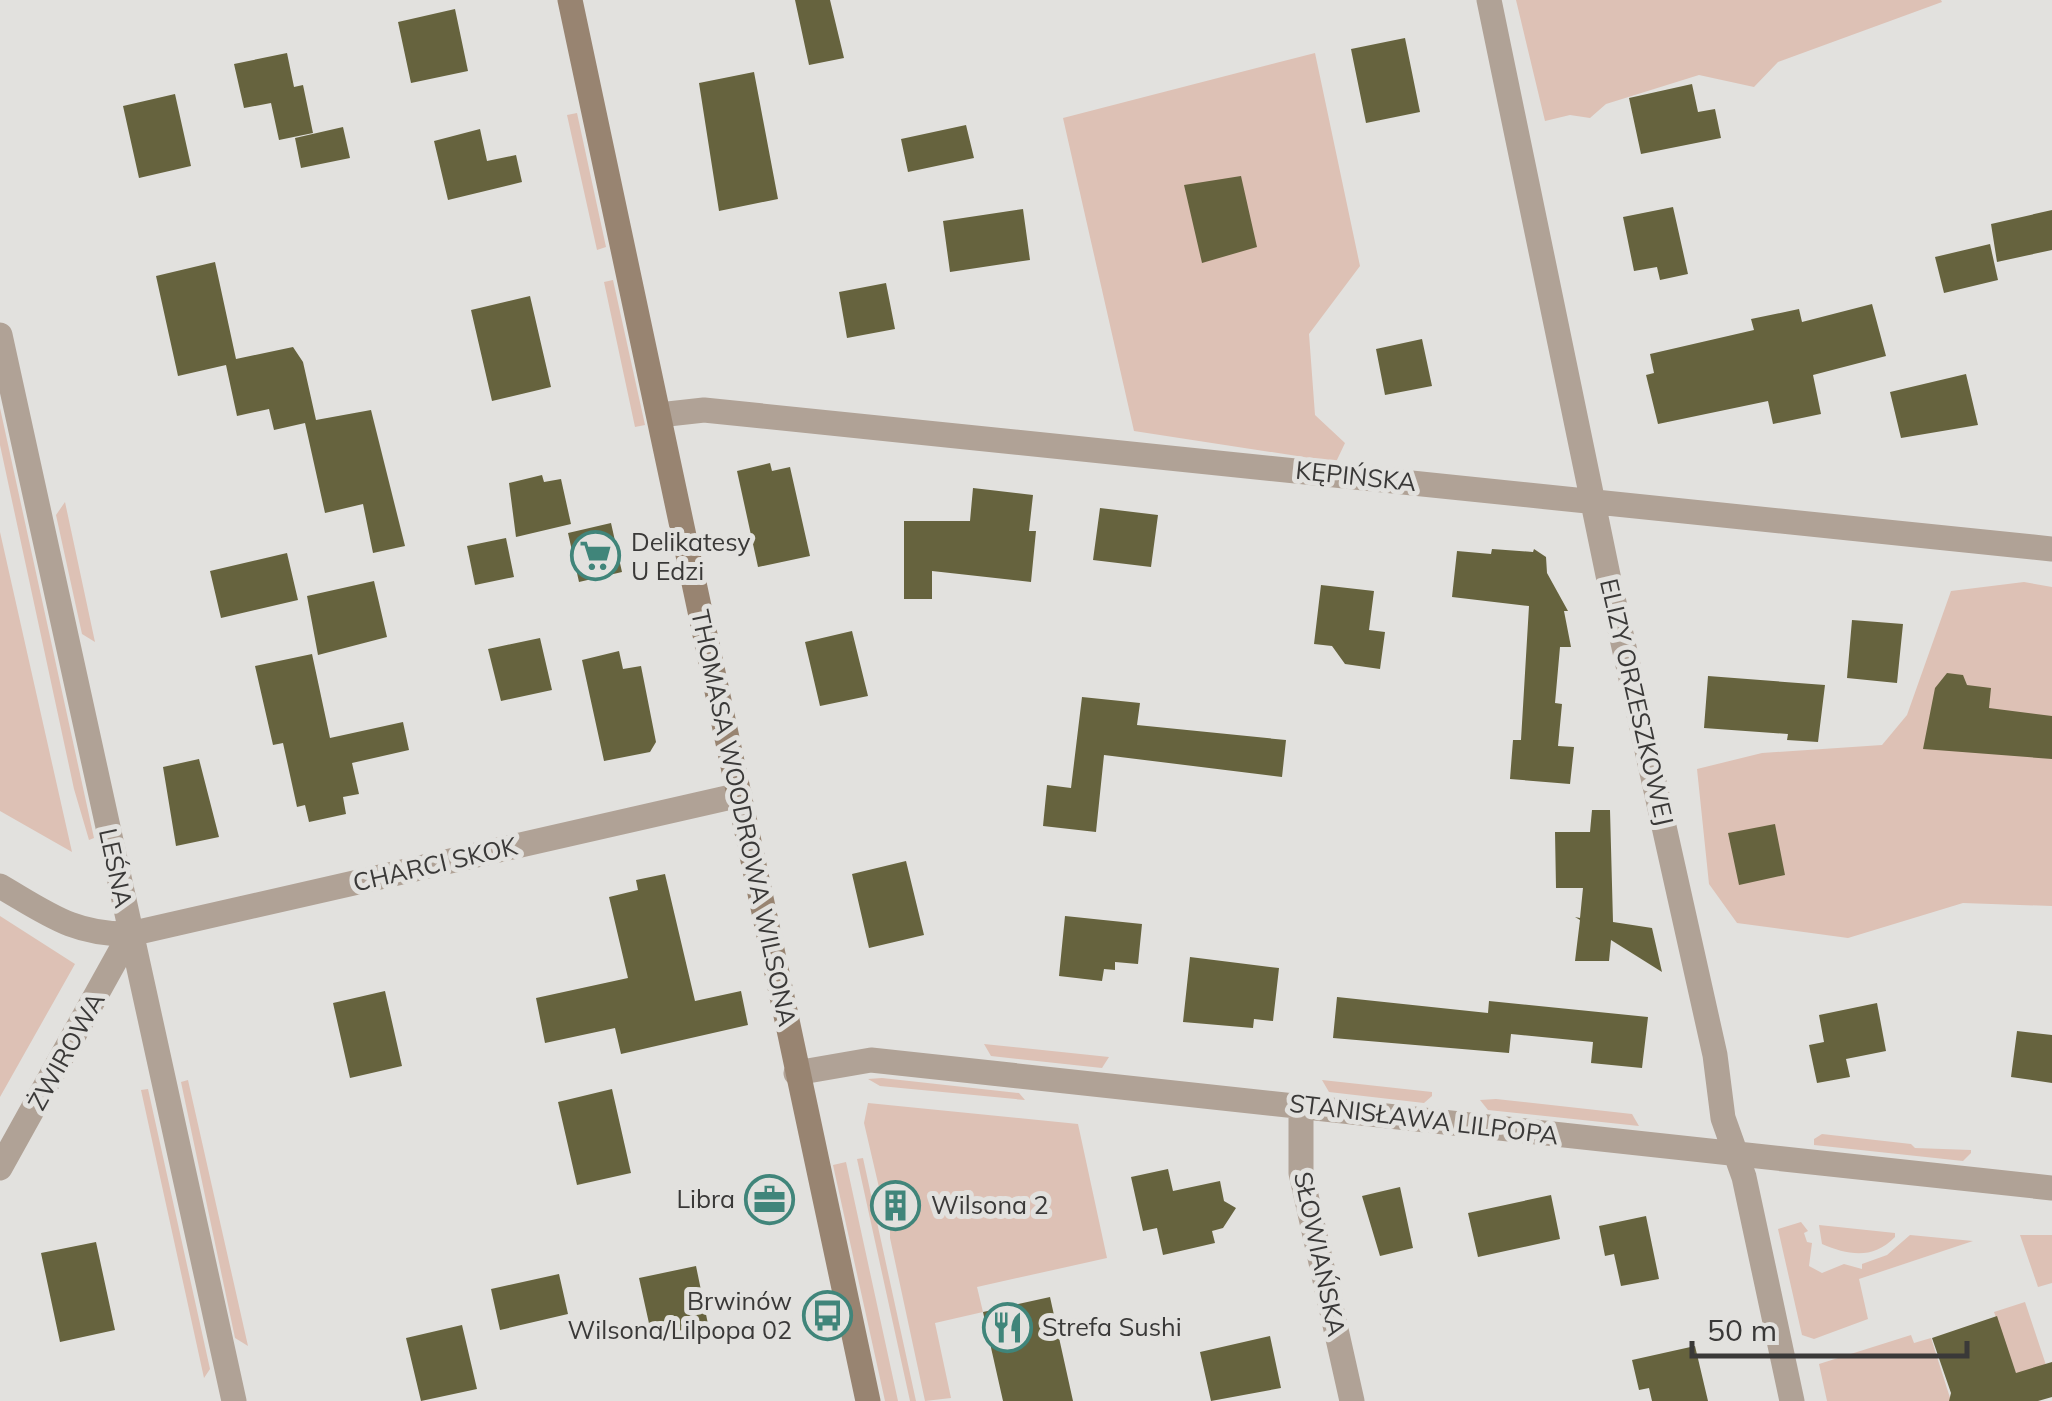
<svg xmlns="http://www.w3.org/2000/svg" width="2052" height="1401" font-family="Mulish,sans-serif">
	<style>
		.green { fill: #ddc1b5 }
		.building { fill: #66633e }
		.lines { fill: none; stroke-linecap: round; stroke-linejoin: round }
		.street { stroke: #b0a296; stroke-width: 25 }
		.secondary { stroke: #988471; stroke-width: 25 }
		.labels { text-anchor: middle; stroke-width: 10; stroke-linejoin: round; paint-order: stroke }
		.street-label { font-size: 25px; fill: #3a3938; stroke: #e2e1de }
		.poi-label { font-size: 25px; fill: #3a3938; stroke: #e2e1de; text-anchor: start }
	</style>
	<rect width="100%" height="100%" fill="#e2e1de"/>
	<path class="green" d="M1516 0H1941L1942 2 1778 62 1754 87 1699 75 1606 104 1590 118 1570 115 1545 121Z
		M1315 53 1360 266 1309 334 1315 415 1345 443 1336 462 1134 431 1063 118Z
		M577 113 606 247 597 250 567 115Z
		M613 280 645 425 635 427 604 282Z
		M0 408 94 838 89 840 74 789 0 445Z
		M65 502 95 642 82 634 56 515Z
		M0 532 72 852 0 811Z
		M2024 582 2052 587V906L1963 903 1848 938 1737 923 1709 884 1697 769 1762 753 1882 745 1907 715 1951 591Z
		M0 916 75 964 0 1097Z
		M984 1044 1109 1057 1102 1068 991 1056Z
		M882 1078 1019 1093 1025 1100 880 1086 868 1079Z
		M188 1080 248 1346 235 1338 181 1082Z
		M1322 1080 1432 1092V1096L1424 1103 1329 1092Z
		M148 1089 210 1369 204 1378 141 1090Z
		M1496 1099 1632 1114 1639 1126 1488 1110 1480 1100Z
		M868 1103 1078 1124 1107 1258 977 1287 983 1312 935 1323 951 1398 925 1401 890 1238V1222L909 1216 904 1191 881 1196 864 1123Z
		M1822 1134 1911 1144 1915 1148 1971 1150V1153L1963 1161 1814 1145V1139Z
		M863 1158 916 1401H910L857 1159Z
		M846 1162 898 1401H885L833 1165Z
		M1801 1222 1808 1231 1804 1233 1807 1242 1812 1243 1809 1266 1822 1273 1844 1264 1862 1269V1264L1887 1255 1910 1235 1973 1241 1859 1279 1868 1319 1814 1339 1802 1335 1778 1229Z
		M1819 1225 1895 1233V1237C1873 1260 1848 1255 1822 1244Z
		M2020 1235H2052V1283L2038 1287Z
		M2025 1302 2049 1374 2020 1384 1994 1312Z
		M1911 1335 1914 1343 1931 1338 1951 1401H1827L1819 1364Z"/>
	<path class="building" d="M795 0H830L844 58 809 65Z
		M455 9 468 71 411 83 398 22Z
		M1405 38 1420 112 1366 123 1351 49Z
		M287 53 294 87 303 85 313 133 279 140 271 103 244 108 234 64Z
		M754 72 778 199 719 211 699 83Z
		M1692 84 1698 112 1715 109 1721 138 1641 154 1629 98Z
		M175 94 191 166 139 178 123 106Z
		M966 125 974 158 908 172 901 139Z
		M343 127 350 158 301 168 295 138Z
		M480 129 487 161 516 155 522 182 448 200 434 141Z
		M1241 176 1257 247 1202 263 1184 185Z
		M1673 207 1688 274 1660 280 1657 267 1634 271 1623 217Z
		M1023 209 1030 260 950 272 943 221Z
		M2052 210V250L1997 262 1991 224Z
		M1990 244 1998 280 1944 293 1935 257Z
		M215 262 236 359 293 347 303 362 316 420 371 410 405 546 373 553 363 504 325 513 305 423 274 430 269 409 237 416 226 365 178 376 156 276Z
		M886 283 895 329 847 338 839 292Z
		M530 296 551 387 492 401 471 310Z
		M1872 304 1886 356 1813 375 1821 414 1773 424 1768 401 1658 424 1646 375 1654 373 1650 354 1754 330 1751 319 1799 309 1802 322Z
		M1422 339 1432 386 1385 395 1376 349Z
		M1966 374 1978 425 1901 438 1890 392Z
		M770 463 772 471 790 467 810 556 758 567 737 471Z
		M542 475 544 482 561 479 571 524 516 537 509 483Z
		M973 488 1033 495 1029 531H1036L1031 582 932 571V599H904V521H970Z
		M1100 508 1158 515 1151 567 1093 560Z
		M611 523 622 572 579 582 568 533Z
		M506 538 514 577 475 585 467 546Z
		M1492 549 1533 552 1534 549 1546 557 1547 573 1568 611H1564L1571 647H1560L1555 703 1562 704 1558 746 1574 747 1570 784 1510 779 1513 740H1521L1529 606 1452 597 1457 551 1491 554Z
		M287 553 298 600 221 618 210 571Z
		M374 581 387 637 318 655 307 596Z
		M1321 585 1374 591 1369 630 1385 632 1380 669 1345 664 1332 646 1314 644Z
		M1852 620 1903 624 1897 683 1847 678Z
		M852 631 868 696 820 706 805 642Z
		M540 638 552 690 501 701 488 649Z
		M619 651 623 669 641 666 656 742 650 752 604 761 582 660Z
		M312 654 330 738 403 722 409 750 352 763 359 794 343 797 346 814 309 822 305 805 297 807 283 743 273 745 255 666Z
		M1947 673 1963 675 1967 685 1991 688 1989 708 2052 716V759L1923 749 1935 688Z
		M1708 676 1825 685 1818 742 1787 740 1788 734 1704 728Z
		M1082 697 1140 703 1137 725 1286 740 1282 777 1104 755 1096 832 1043 826 1047 785 1071 788Z
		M199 759 219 837 176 846 163 767Z
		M1592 810H1610L1613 922 1652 928 1662 972 1611 940 1609 961H1575L1580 920 1575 917 1580 918 1583 888H1556L1555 832H1590Z
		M1775 824 1785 875 1739 885 1728 833Z
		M906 861 924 935 869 948 852 874Z
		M665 874 695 1001 741 991 748 1025 621 1054 615 1028 545 1043 536 998 628 978 609 897 638 890 636 880Z
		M1065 916 1142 924 1138 964 1115 962V970L1104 969 1102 981 1059 976Z
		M1190 957 1279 968 1273 1021 1254 1019 1253 1028 1183 1022Z
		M385 991 402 1066 350 1078 333 1003Z
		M1337 997 1488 1013 1489 1001 1648 1017 1642 1068 1591 1063 1593 1042 1511 1034 1509 1053 1333 1038Z
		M1877 1003 1886 1051 1846 1059 1850 1077 1817 1083 1809 1045 1824 1042 1819 1015Z
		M2017 1031 2052 1035V1083L2011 1077Z
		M612 1089 631 1173 577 1185 558 1102Z
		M1168 1169 1173 1191 1220 1181 1224 1201 1236 1208 1223 1228 1212 1231 1215 1243 1163 1255 1157 1228 1143 1231 1131 1177Z
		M1400 1187 1413 1248 1380 1256 1362 1196Z
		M1551 1195 1560 1239 1478 1257 1468 1213Z
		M1646 1216 1659 1279 1621 1286 1614 1254 1605 1256 1599 1226Z
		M96 1242 115 1330 60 1342 41 1253Z
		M696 1266 708 1324 652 1337 639 1278Z
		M559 1274 568 1314 500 1330 491 1289Z
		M1050 1297 1073 1401H1003L983 1312Z
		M1997 1316 2016 1373 2052 1362V1397L2038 1401H1949L1951 1393 1932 1338Z
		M462 1325 477 1389 421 1401 406 1338Z
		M1270 1336 1281 1388 1211 1401 1200 1352Z
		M1695 1346 1708 1401H1652L1649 1388 1639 1390 1632 1360Z"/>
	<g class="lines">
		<path class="street" d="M1489 0 1609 580 1715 1055 1723 1118 1744 1177 1792 1401
			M0 335 234 1401
			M659 415 704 410 2052 549
			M0 886C48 914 74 935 130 934L740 795
			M796 1073 871 1060 2052 1188
			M1301 1105V1173L1352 1401
			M0 1168 130 934"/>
		<path class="secondary" d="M570 0 868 1401"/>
	</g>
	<defs>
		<symbol id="supermarket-ring" viewBox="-11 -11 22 22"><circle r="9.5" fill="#e2e1de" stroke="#40857a" stroke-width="1.5"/><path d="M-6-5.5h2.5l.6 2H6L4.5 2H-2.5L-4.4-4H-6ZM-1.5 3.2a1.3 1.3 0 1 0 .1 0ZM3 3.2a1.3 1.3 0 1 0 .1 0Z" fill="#40857a"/></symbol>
		<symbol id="office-ring" viewBox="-11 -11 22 22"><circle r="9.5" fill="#e2e1de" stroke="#40857a" stroke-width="1.5"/><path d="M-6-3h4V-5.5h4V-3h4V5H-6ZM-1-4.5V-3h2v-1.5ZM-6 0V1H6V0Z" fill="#40857a"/></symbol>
		<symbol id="building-ring" viewBox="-11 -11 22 22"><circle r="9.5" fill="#e2e1de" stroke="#40857a" stroke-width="1.5"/><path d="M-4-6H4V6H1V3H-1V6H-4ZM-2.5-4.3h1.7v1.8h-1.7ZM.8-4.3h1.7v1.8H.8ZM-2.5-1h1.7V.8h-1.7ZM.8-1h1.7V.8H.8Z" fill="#40857a"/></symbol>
		<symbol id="bus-ring" viewBox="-11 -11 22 22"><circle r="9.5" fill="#e2e1de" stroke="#40857a" stroke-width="1.5"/><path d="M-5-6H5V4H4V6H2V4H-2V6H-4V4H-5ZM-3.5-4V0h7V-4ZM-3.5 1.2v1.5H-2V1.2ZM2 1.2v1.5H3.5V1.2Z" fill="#40857a"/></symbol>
		<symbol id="restaurant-ring" viewBox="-11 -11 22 22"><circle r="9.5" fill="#e2e1de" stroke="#40857a" stroke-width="1.5"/><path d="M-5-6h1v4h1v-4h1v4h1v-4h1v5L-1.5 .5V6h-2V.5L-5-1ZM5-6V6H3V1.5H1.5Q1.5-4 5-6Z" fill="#40857a"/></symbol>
	</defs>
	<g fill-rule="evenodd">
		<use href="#supermarket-ring" x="568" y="528" width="55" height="55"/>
		<use href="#office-ring" x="742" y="1172" width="55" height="55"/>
		<use href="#building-ring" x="868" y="1178" width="55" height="55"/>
		<use href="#bus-ring" x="800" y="1288" width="55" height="55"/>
		<use href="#restaurant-ring" x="980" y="1300" width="55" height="55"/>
	</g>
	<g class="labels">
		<g class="street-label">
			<text transform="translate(1356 476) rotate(6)" y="9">KĘPIŃSKA</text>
			<text transform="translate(1637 702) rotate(77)" y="9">ELIZY ORZESZKOWEJ</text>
			<text transform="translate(744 818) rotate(78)" y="9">THOMASA WOODROWA WILSONA</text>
			<text transform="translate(435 864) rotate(-13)" y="9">CHARCI SKOK</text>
			<text transform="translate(116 868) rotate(78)" y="9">LEŚNA</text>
			<text transform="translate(66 1051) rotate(-61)" y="9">ŻWIROWA</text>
			<text transform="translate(1424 1119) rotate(7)" y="9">STANISŁAWA LILPOPA</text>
			<text transform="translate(1320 1254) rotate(78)" y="9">SŁOWIAŃSKA</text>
		</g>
		<g class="poi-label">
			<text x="631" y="551">Delikatesy<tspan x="631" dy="29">U Edzi</tspan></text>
			<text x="735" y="1208" text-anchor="end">Libra</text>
			<text x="931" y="1214">Wilsona 2</text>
			<text x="792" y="1310" text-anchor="end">Brwinów<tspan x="792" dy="29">Wilsona/Lilpopa 02</tspan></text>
			<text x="1042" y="1336">Strefa Sushi</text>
		</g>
	</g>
	<path d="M1692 1341v15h275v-15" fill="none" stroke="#3a3938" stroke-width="5"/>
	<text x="1707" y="1341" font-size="30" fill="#3a3938" stroke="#e2e1de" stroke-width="8" paint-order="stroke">50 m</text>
</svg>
